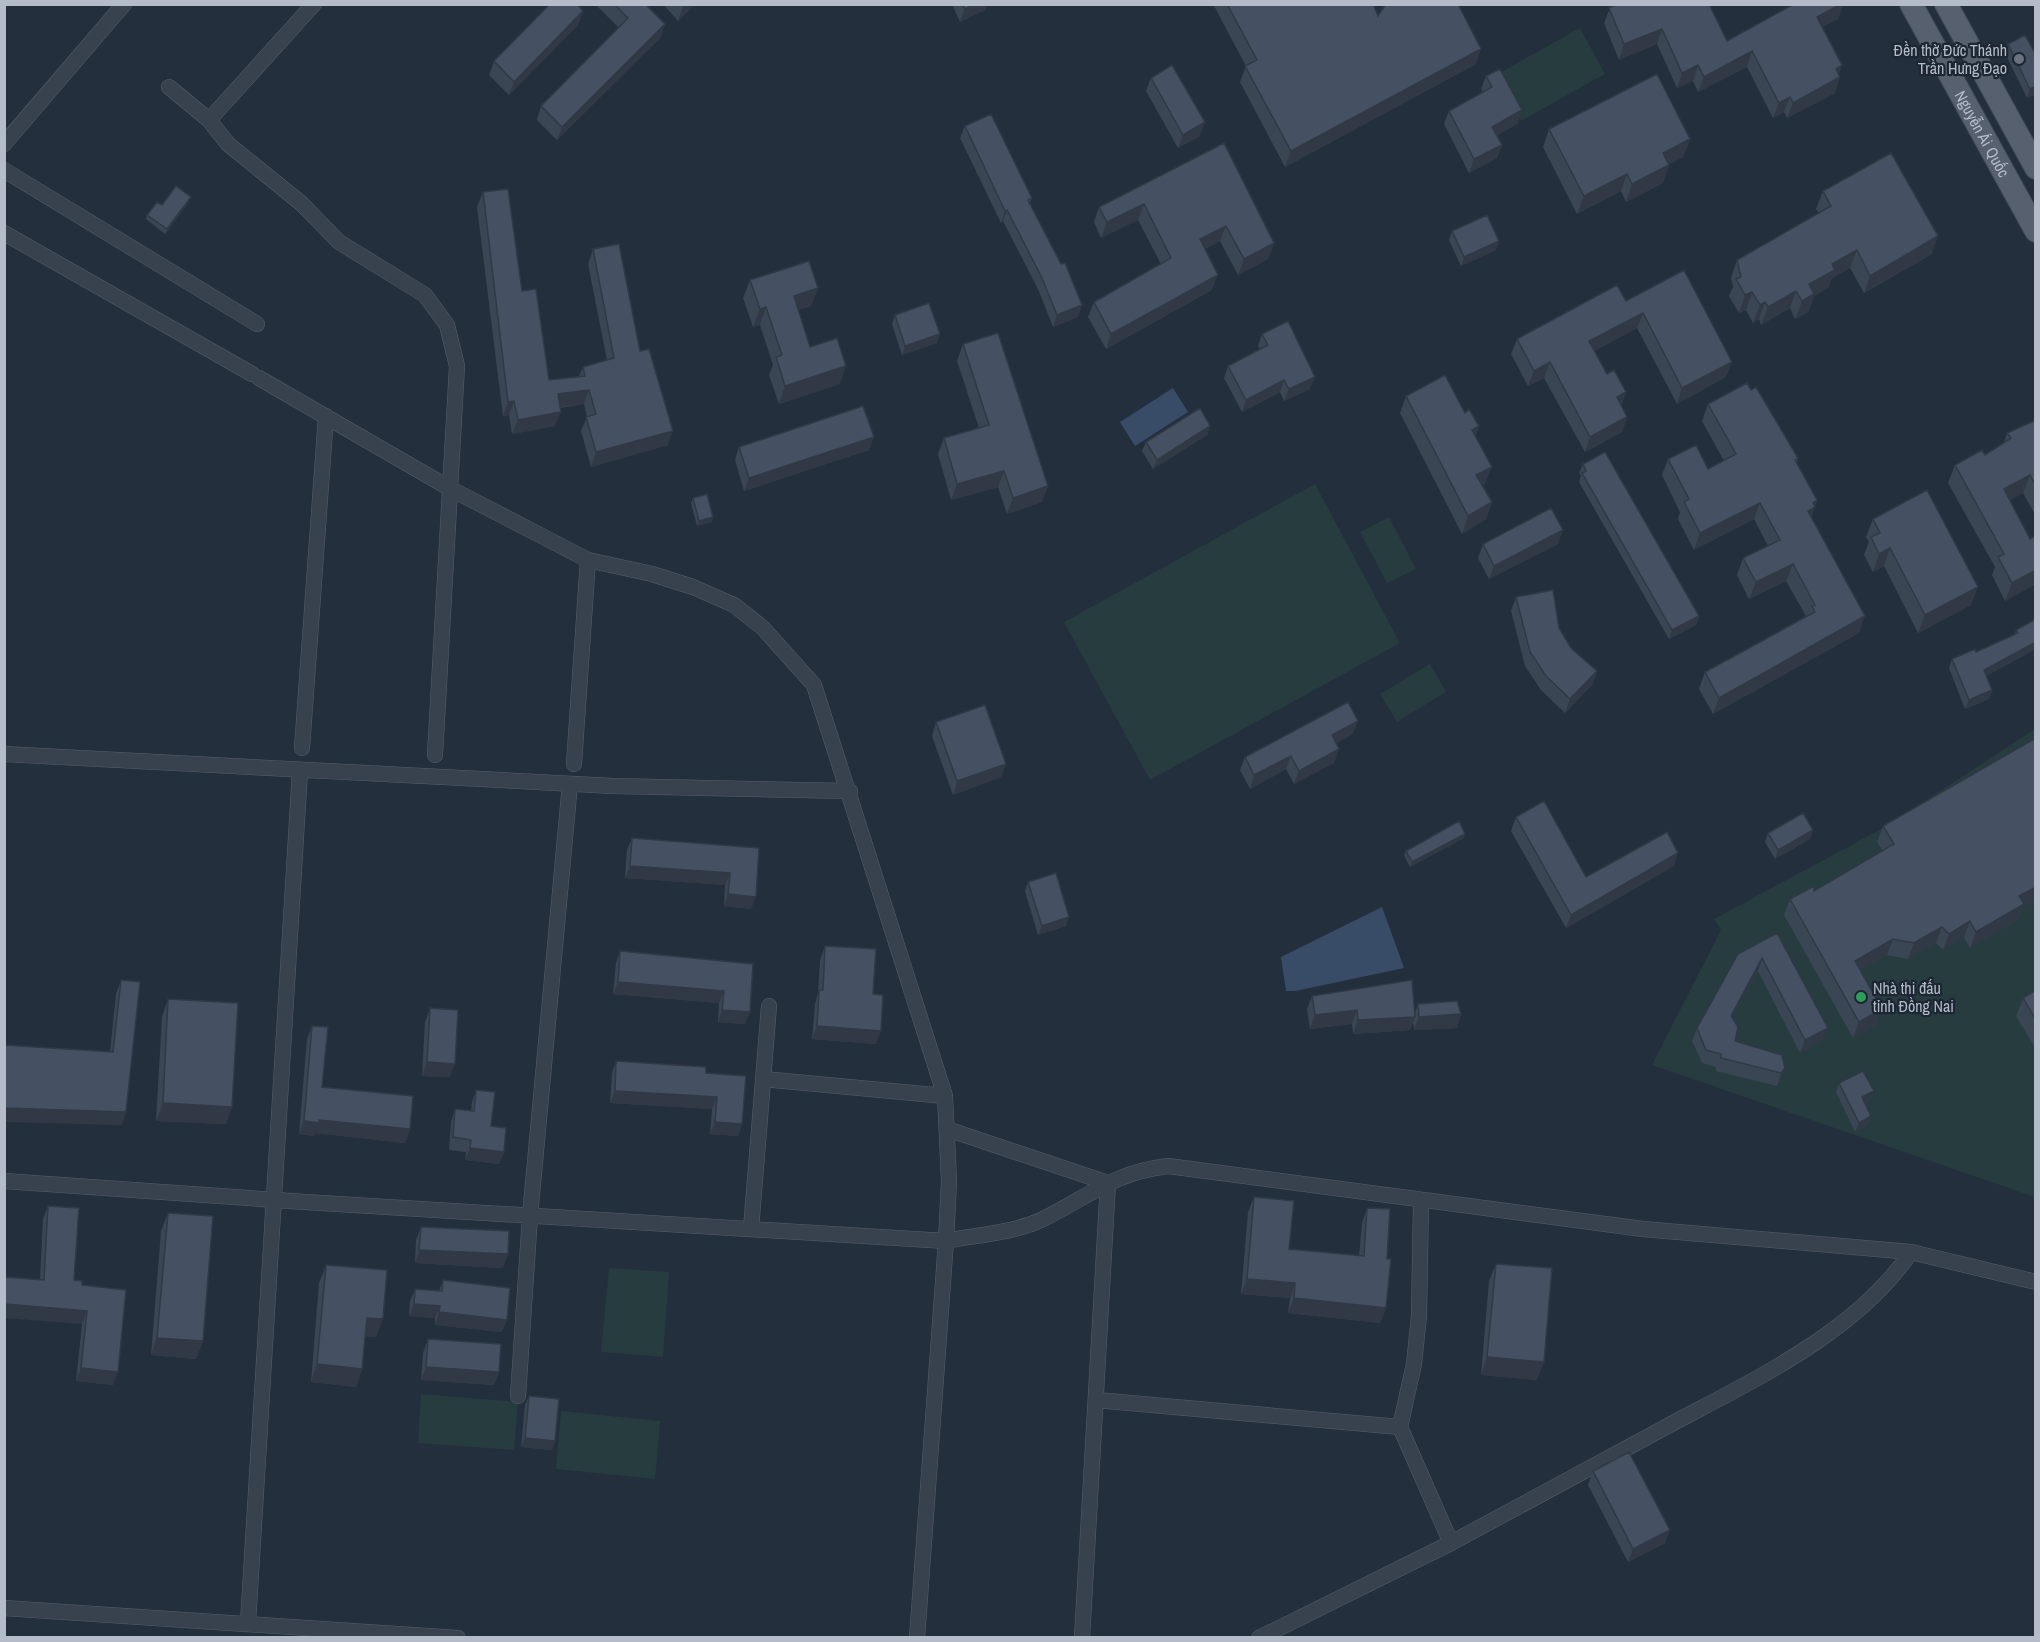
<svg xmlns="http://www.w3.org/2000/svg" width="2040" height="1642" font-family="'Archivo Narrow',sans-serif">
	<style>
		.green { fill: #263c3f }
		.water { fill: #394c67 }
		.lines { fill: none; stroke-linecap: round; stroke-linejoin: round }
		.street-casing { stroke: #565f6c; stroke-width: 16 }
		.primary-casing { stroke: #414a57; stroke-width: 24 }
		.street { stroke: #38414e; stroke-width: 15 }
		.primary { stroke: #56606e; stroke-width: 22 }
		.wall { fill: #3b4654 }
		.shaded-wall { fill: #303945 }
		.building { fill: #455162; stroke: #303945; stroke-width: 1.5 }
		.worship-dot { fill: #6b7280; stroke: #1d2633; stroke-width: 2 }
		.leisure-dot { fill: #2e9e5b; stroke: #1d2633; stroke-width: 2 }
		.labels { text-anchor: middle; stroke-width: 4.5; stroke-linejoin: round; paint-order: stroke }
		.poi-label { font-size: 16px; fill: #b4bcc9; stroke: #1d2633; text-anchor: end }
		.street-label { font-size: 16px; fill: #b4bcc9; stroke: #1d2633 }
	</style>
	<rect width="100%" height="100%" fill="#242f3e"/>
	<path class="green" d="M1580 28 1605 74 1521 121 1496 75Z
		M1315 484 1400 643 1150 780 1064 622Z
		M1389 517 1416 569 1387 583 1360 532Z
		M1430 664 1446 692 1397 722 1380 694Z
		M2035 729V1197L1652 1065 1721 930 1714 919 1885 827Z
		M609 1268 669 1272 663 1357 601 1352Z
		M421 1394 518 1402 514 1450 418 1443Z
		M561 1411 660 1421 655 1479 556 1469Z"/>
	<path class="water" d="M1173 388 1188 412 1135 446 1120 422Z
		M1382 907 1404 968 1295 991H1286L1281 957Z"/>
	<g class="lines">
		<defs>
			<path id="street" d="M314 4 209 120 228 144 302 204 339 242 425 295 447 325 457 366 435 755
				M169 87 209 120
				M4 144 124 4
				M4 170 257 324
				M4 233 252 374
				M302 748 326 416
				M4 754 613 786 850 791
				M574 764 588 560
				M763 1079 945 1096
				M947 1129 1108 1183 1082 1638
				M4 1181 305 1202 946 1241 949 1181 945 1096 814 685 763 628 734 605 693 587 652 574 588 560 451 489 259 378
				M1421 1202 1419 1316 1414 1364 1400 1427 1451 1543C1522 1504 1593 1466 1664 1428 1751 1381 1854 1335 1911 1252
				M751 1229 769 1006
				M518 1396 530 1216 570 784
				M1096 1400 1400 1427
				M4 1608 458 1638
				M248 1623 300 771
				M917 1638 946 1241C976 1235 1013 1233 1041 1220 1089 1197 1111 1173 1168 1166L1643 1229 1911 1252 2036 1282
				M1259 1638 1451 1543"/>
			<g id="primary">
				<path id="s1" d="M1911 4 2036 231"/>
				<path d="M1946 4 2036 168"/>
			</g>
		</defs>
		<use href="#street" class="street-casing"/>
		<use href="#primary" class="primary-casing"/>
		<use href="#street" class="street"/>
		<use href="#primary" class="primary"/>
	</g>
	<path class="wall" d="M595 4H645L665 24 660 38 557 140 537 120 541 106 619 28Z
		M663 4H695L678 21Z
		M952 4H987L985 10 960 22Z
		M1213 4H1373L1378 16 1476 64 1285 167 1240 82 1246 66Z
		M1609 4H1709L1727 41 1794 4H1843L1838 19 1822 27 1842 65 1839 74 1835 93 1787 118 1784 112 1773 118 1747 67 1698 92 1693 81 1677 88 1657 44 1619 60 1604 23 1610 8Z
		M583 11 578 25 509 95 489 75 494 61Z
		M2008 44 2036 55V94L2027 98 2005 53Z
		M1486 76 1522 110 1517 124 1497 135 1502 145 1497 158 1469 173 1444 124 1449 111 1483 92 1481 89Z
		M1151 78 1200 136 1178 148 1146 91Z
		M965 126 1032 198 1030 203 1082 305 1078 317 1053 327 1038 289 1003 221 1001 223 960 138Z
		M1549 129 1690 139 1683 157 1669 164 1663 183 1626 202 1621 191 1577 214 1543 147Z
		M1224 143 1274 243 1268 259 1238 275 1220 241 1205 249 1212 290 1106 349 1088 317 1094 302 1161 264 1138 220 1101 238 1094 222 1099 207Z
		M1823 191 1932 254 1864 293 1850 268 1832 278 1828 288 1814 296 1808 312 1795 319 1790 308 1761 325 1759 319 1753 323 1746 310 1739 313 1729 296 1733 287 1731 278 1737 260 1819 213 1816 209Z
		M483 192 522 291 549 380 579 376 583 367 607 360 588 264 593 249 640 351 668 445 591 467 581 431 587 417 584 404 560 408 555 426 512 434 509 415 503 416 477 207Z
		M189 202 165 234 146 219 147 215 162 205Z
		M1452 231 1496 250 1461 266 1449 240Z
		M750 280 818 288 811 306 798 310 810 347 840 384 779 404 769 375 773 365 760 325 753 327 743 298Z
		M1626 301 1732 362 1726 377 1677 404 1637 328 1594 351 1607 374 1626 392 1621 406 1627 417 1622 432 1585 452 1544 378 1528 386 1511 354 1517 339Z
		M895 315 937 343 902 355 892 324Z
		M1262 334 1310 389 1284 401 1280 392 1242 412 1224 378 1228 366 1260 349 1258 346Z
		M963 344 1042 502 1007 514 998 487 951 500 938 454 944 438 979 428 957 361Z
		M1751 390 1798 458 1797 463 1817 500 1811 517 1859 633 1713 714 1699 689 1705 672 1806 616 1786 581 1749 599 1737 575 1743 558 1768 546 1754 519 1694 550 1678 519 1680 512 1662 475 1668 459 1708 469 1724 461 1702 421 1708 404Z
		M1406 396 1465 413 1479 426 1475 436 1485 484 1483 485 1492 502 1486 519 1462 534 1400 413Z
		M2036 420V516L2023 493 2010 500 2030 539 2036 536V584L2005 601 1992 575 1995 567 1948 483 1955 465 1985 455 2004 443 2007 433Z
		M1210 426 1207 435 1153 469 1142 451 1146 442Z
		M739 447 869 450 744 491 735 460Z
		M1583 464 1699 616 1696 625 1669 639 1579 482 1581 476 1579 473Z
		M693 498 713 517 712 522 697 526 691 503Z
		M1873 519 1971 605 1918 633 1884 566 1873 572 1864 555 1869 542 1866 537Z
		M1483 544H1558L1489 579 1478 558Z
		M1516 597 1559 628 1571 648 1597 671 1592 685 1565 713 1541 690 1525 666 1511 611Z
		M2016 630 2036 649 1986 676 1992 690 1989 699 1965 709 1949 668 1952 659 1976 652 2015 634Z
		M936 722 1006 764 1001 777 953 795 932 736Z
		M1353 734 1336 743 1334 763 1294 784 1286 769 1250 789 1240 770 1245 757Z
		M2036 738V900L2023 907 2018 920 1970 948 1964 938 1943 950 1936 943 1908 959 1887 955 1860 970 1882 1009 1876 1025 1853 1038 1784 915 1790 899 1814 891 1883 851 1877 842 1883 826Z
		M1516 817 1586 877 1674 866 1566 928 1511 831Z
		M1813 830 1810 839 1775 859 1765 842 1768 833Z
		M632 838 759 848 751 909 724 906 725 885 625 878 627 850Z
		M1464 838 1410 867 1404 855 1406 851Z
		M1028 882 1066 926 1038 935 1025 891Z
		M1777 933 1823 1041 1800 1053 1758 971 1732 1018 1735 1041 1785 1068 1780 1081 1777 1086 1716 1071V1067L1702 1063 1692 1041 1697 1028Z
		M825 946 873 994 876 1044 812 1039 815 1004 818 993 820 960Z
		M620 951 753 964 750 1012 745 1024 718 1022 719 1003 613 994 616 963Z
		M121 980 122 1125 110 1052 116 994Z
		M2036 990V1049L2016 1016 2023 998Z
		M1312 996 1415 1013 1418 1004 1461 1014 1457 1028 1414 1030 1413 1022 1410 1030 1353 1034 1352 1024 1310 1029 1307 1009Z
		M168 999 226 1124 156 1121 162 1017Z
		M430 1008 450 1077 422 1076 425 1022Z
		M312 1026 322 1087 410 1129 405 1143 315 1133 314 1136 299 1134 307 1039Z
		M616 1061 706 1073 742 1124 738 1136 710 1134 712 1109 610 1103 612 1073Z
		M1839 1083 1871 1100 1865 1103 1871 1116 1868 1125 1855 1132 1836 1092Z
		M476 1090 491 1126 504 1152 499 1164 465 1160 466 1152 449 1150 451 1122 455 1109 471 1111 472 1102Z
		M1254 1197 1289 1249 1359 1256 1362 1223 1367 1208 1387 1259 1386 1308 1380 1323 1288 1313 1290 1298 1241 1294 1248 1212Z
		M48 1206 74 1280 82 1285 113 1385 76 1381 82 1324 40 1280 43 1219Z
		M168 1213 203 1341 196 1359 151 1355 161 1231Z
		M421 1227 503 1268 415 1263 416 1240Z
		M1496 1264 1537 1380 1481 1375 1489 1281Z
		M326 1265 376 1337 365 1336 362 1369 356 1387 311 1382 319 1283Z
		M443 1280 502 1332 435 1325V1318L409 1316 410 1301 415 1289 439 1291Z
		M428 1339 499 1372 494 1385 421 1380 423 1353Z
		M529 1396 552 1450 521 1447 525 1405Z
		M1593 1471 1665 1543 1628 1562 1588 1485Z"/>
	<path class="shaded-wall" d="M684 4H695L678 21Z
		M975 4H987L985 10 960 22 965 9Z
		M1841 4H1843L1838 19 1812 32 1817 17Z
		M583 11 578 25 509 95 514 82Z
		M665 24 660 38 557 140 562 127Z
		M1662 29 1657 44 1619 60 1624 44Z
		M1481 49 1476 64 1285 167 1291 151Z
		M1752 51 1747 67 1698 92 1704 77Z
		M1698 65 1693 81 1677 88 1682 73Z
		M1842 65 1837 79 1840 77 1835 93 1787 118 1793 103 1836 69Z
		M2036 86V94L2027 98 2030 89Z
		M1790 97 1784 112 1773 118 1779 103Z
		M1522 110 1517 124 1487 140 1492 127Z
		M1205 122 1200 136 1178 148 1183 135Z
		M1690 139 1683 157 1657 171 1663 153Z
		M1502 145 1497 158 1469 173 1474 159Z
		M1669 165 1663 183 1626 202 1632 184Z
		M1627 174 1621 191 1577 214 1584 196Z
		M191 197 189 202 165 234 167 229Z
		M1144 204 1138 220 1101 238 1107 222Z
		M1007 210 1003 221 1001 223 1005 211Z
		M1226 226 1220 241 1194 254 1200 239Z
		M1938 236 1932 254 1864 293 1870 276Z
		M1499 241 1496 250 1461 266 1464 257Z
		M1274 243 1268 259 1238 275 1244 259Z
		M1857 250 1850 268 1832 278 1828 288 1814 296 1808 312 1795 319 1809 284 1832 264Z
		M1218 275 1212 290 1106 349 1111 334Z
		M818 288 811 306 787 314 794 296Z
		M1796 291 1790 308 1761 325 1768 307Z
		M1752 292 1746 310 1739 313 1745 295Z
		M1765 302 1759 319 1753 323 1760 305Z
		M1082 305 1078 317 1053 327 1057 315Z
		M766 307 760 325 753 327 760 309Z
		M1643 313 1637 328 1584 357 1589 341Z
		M940 334 937 343 902 355 905 346Z
		M1550 362 1544 378 1528 386 1534 371Z
		M1732 362 1726 377 1677 404 1682 388Z
		M846 366 840 384 779 404 785 386Z
		M1315 377 1310 389 1284 401 1289 389Z
		M1284 380 1280 392 1242 412 1246 400Z
		M589 390 584 404 552 408 558 394Z
		M1626 392 1621 408 1617 397Z
		M514 401 509 415 503 416 508 402Z
		M561 412 555 426 512 434 518 420Z
		M1627 417 1622 432 1585 452 1590 437Z
		M1210 426 1207 435 1153 469 1157 460Z
		M1479 426 1473 444 1472 430Z
		M673 431 668 445 591 467 596 452Z
		M874 437 869 450 744 491 749 478Z
		M1492 467 1485 484 1470 492 1476 475Z
		M1004 471 998 487 951 500 957 484Z
		M2030 475 2023 493 1998 507 2004 489Z
		M1048 486 1042 502 1007 514 1013 498Z
		M1817 500 1809 524 1808 511 1813 503Z
		M1492 502 1486 519 1462 534 1468 516Z
		M1760 503 1754 519 1694 550 1700 533Z
		M713 517 712 522 697 526 699 521Z
		M1563 530 1558 544 1489 579 1494 566Z
		M1890 548 1884 566 1873 572 1879 554Z
		M1793 564 1786 581 1749 599 1756 582Z
		M2036 570V584L2005 601 2012 583Z
		M1978 587 1971 605 1918 633 1925 615Z
		M1699 616 1696 625 1669 639 1672 630Z
		M1865 616 1859 633 1713 714 1719 698Z
		M2036 642V649L1980 679 1984 670Z
		M1597 671 1592 685 1565 713 1570 699Z
		M1992 690 1989 699 1965 709 1969 700Z
		M1358 721 1353 734 1327 748 1332 735Z
		M1339 749 1334 763 1294 784 1299 771Z
		M1291 756 1286 769 1250 789 1254 775Z
		M1006 764 1001 777 953 795 957 781Z
		M1813 830 1810 839 1775 859 1778 850Z
		M1465 834 1464 838 1410 867 1412 862Z
		M1678 853 1674 866 1566 928 1571 915Z
		M630 866 730 873 725 885 625 878Z
		M2036 887V900L2023 907 2018 920 1970 948 1976 932 2019 896Z
		M728 894 756 897 751 909 724 906Z
		M1069 917 1066 926 1038 935 1042 926Z
		M1970 921 1964 938 1943 950 1949 934Z
		M1942 927 1936 943 1908 959 1914 943Z
		M1893 939 1887 955 1849 977 1855 961Z
		M1762 958 1758 971 1726 1029 1731 1016Z
		M618 982 724 991 719 1003 613 994Z
		M1882 1009 1876 1025 1853 1038 1859 1022Z
		M722 1010 750 1012 745 1024 718 1022Z
		M1357 1010 1352 1024 1310 1029 1315 1015Z
		M1461 1014 1457 1028 1414 1030 1419 1017Z
		M1415 1017 1410 1030 1353 1034 1358 1020Z
		M817 1026 881 1031 876 1044 812 1039Z
		M1828 1028 1823 1041 1800 1053 1805 1040Z
		M427 1062 455 1064 450 1077 422 1076Z
		M1785 1068 1780 1081 1777 1086 1781 1073Z
		M615 1091 717 1097 712 1109 610 1103Z
		M1874 1091 1871 1100 1859 1106 1862 1097Z
		M163 1103 232 1107 226 1124 156 1121Z
		M4 1108 126 1112 122 1125 4 1122Z
		M1871 1116 1868 1125 1855 1132 1859 1123Z
		M319 1120 410 1129 405 1143 315 1133 314 1136 299 1134 304 1121Z
		M715 1122 742 1124 738 1136 710 1134Z
		M470 1148 504 1152 499 1164 465 1160Z
		M419 1250 508 1254 503 1268 415 1263Z
		M1247 1279 1295 1283 1290 1298 1241 1294Z
		M1294 1298 1386 1308 1380 1323 1288 1313Z
		M4 1304 87 1311 82 1324 4 1318Z
		M414 1304 440 1306 435 1318 409 1316Z
		M439 1312 507 1320 502 1332 435 1325Z
		M367 1318 383 1319 376 1337 360 1336Z
		M157 1338 203 1341 196 1359 151 1355Z
		M1487 1357 1544 1362 1537 1380 1481 1375Z
		M317 1364 362 1369 356 1387 311 1382Z
		M426 1367 499 1372 494 1385 421 1380Z
		M81 1368 118 1372 113 1385 76 1381Z
		M525 1438 555 1441 552 1450 521 1447Z
		M1670 1530 1665 1543 1628 1562 1633 1549Z"/>
	<path class="building" d="M550 4H577L583 11 514 82 494 61Z
		M614 4H645L665 24 562 127 541 106 628 18Z
		M962 4H975L965 9Z
		M1227 4H1373L1378 16 1386 4H1458L1481 49 1291 151 1245 66 1257 60Z
		M1617 4H1709L1727 41 1794 4H1841L1817 17 1842 65 1836 69 1840 77 1793 103 1790 97 1779 103 1752 51 1704 77 1698 65 1682 73 1662 29 1624 44 1609 8Z
		M2025 35 2036 55V86L2030 89 2008 44Z
		M1172 65 1205 122 1183 135 1151 78Z
		M1500 69 1522 110 1492 127 1502 145 1474 159 1449 111 1492 87 1486 76Z
		M1657 74 1690 139 1663 153 1669 165 1632 184 1627 174 1584 196 1549 129Z
		M991 114 1032 198 1028 200 1061 264 1065 263 1082 305 1057 315 1042 278 1007 210 1005 211 965 126Z
		M1224 143 1274 243 1244 259 1226 226 1200 239 1218 275 1111 334 1094 302 1171 258 1144 204 1107 222 1099 207Z
		M1891 153 1938 236 1870 276 1857 250 1832 264 1835 270 1809 284 1814 294 1802 301 1796 291 1768 307 1765 302 1760 305 1752 292 1745 295 1736 279 1741 277 1737 260 1831 206 1823 191Z
		M176 186 191 197 167 229 147 215 157 202 162 205Z
		M508 189 522 291 536 289 549 380 585 376 583 367 614 358 593 249 619 244 640 351 649 349 673 431 596 452 586 417 596 414 589 390 558 394 561 412 518 420 514 401 508 402 483 192Z
		M1487 215 1499 241 1464 257 1452 231Z
		M809 261 818 288 794 296 810 347 837 338 846 366 785 386 776 357 782 355 766 307 760 309 750 280Z
		M1684 270 1732 362 1682 388 1643 313 1589 341 1607 374 1614 370 1626 392 1617 397 1627 417 1590 437 1550 362 1534 371 1517 339 1617 285 1626 301Z
		M929 303 940 334 905 346 895 315Z
		M1288 321 1315 377 1289 389 1284 380 1246 400 1228 366 1268 345 1262 334Z
		M998 333 1048 486 1013 498 1004 471 957 484 944 438 989 425 963 344Z
		M1445 375 1465 413 1469 409 1479 426 1472 430 1492 467 1476 475 1492 502 1468 516 1406 396Z
		M1747 383 1751 390 1756 387 1798 458 1795 460 1817 500 1813 503 1815 507 1808 511 1865 616 1719 698 1705 672 1815 612 1812 606 1815 605 1793 564 1756 582 1743 558 1780 540 1760 503 1700 533 1684 502 1689 499 1668 459 1696 445 1708 469 1736 454 1708 404Z
		M863 406 874 437 749 478 739 447Z
		M1200 408 1210 426 1157 460 1146 442Z
		M2036 420V486L2030 475 2004 489 2030 539 2036 536V570L2012 583 1998 557 2004 554 1955 465 1982 450 1985 455 2011 438 2007 433Z
		M1605 452 1699 616 1672 630 1582 473 1586 471 1583 464Z
		M1927 490 1978 587 1925 615 1890 548 1879 554 1871 537 1880 533 1873 519Z
		M707 494 713 517 699 521 693 498Z
		M1551 508 1563 530 1494 566 1483 544Z
		M1553 590 1559 628 1571 648 1597 671 1570 699 1546 676 1530 652 1516 597Z
		M2036 619V642L1984 670 1992 690 1969 700 1952 659 1975 649 1976 652 2018 633 2016 630Z
		M1348 702 1358 721 1332 735 1339 749 1299 771 1291 756 1254 775 1245 757Z
		M985 705 1006 764 957 781 936 722Z
		M2036 738V887L2019 896 2024 904 1976 932 1970 921 1949 934 1942 927 1914 943 1893 939 1855 961 1882 1009 1859 1022 1790 899 1814 886V891L1894 844 1883 826Z
		M1544 801 1586 877 1667 832 1678 853 1571 915 1516 817Z
		M1803 813 1813 830 1778 850 1768 833Z
		M1459 821 1465 834 1412 862 1406 851Z
		M632 838 759 848 756 897 728 894 730 873 630 866Z
		M1056 873 1069 917 1042 926 1028 882Z
		M1777 933 1828 1028 1805 1040 1762 958 1731 1016 1738 1027 1735 1041 1782 1055 1785 1068 1781 1073 1721 1058V1054L1706 1050 1697 1028 1738 954Z
		M825 946 876 949 873 994 883 995 881 1031 817 1026 819 990H823Z
		M620 951 753 964 750 1012 722 1010 724 991 618 982Z
		M121 980 140 982 126 1112 4 1108V1045L113 1052Z
		M1412 980 1415 1017 1358 1020 1357 1010 1315 1015 1312 996Z
		M2036 990V1020L2023 998Z
		M168 999 238 1003 232 1107 163 1103Z
		M1457 1001 1461 1014 1419 1017 1418 1004Z
		M430 1008 458 1010 455 1064 427 1062Z
		M312 1026 328 1027 322 1087 413 1096 410 1129 319 1120V1123L304 1121Z
		M616 1061 706 1067V1073L746 1076 742 1124 715 1122 717 1097 615 1091Z
		M1863 1071 1874 1091 1862 1097 1871 1116 1859 1123 1839 1083Z
		M476 1090 495 1092 491 1126 506 1128 504 1152 470 1148 471 1140 453 1137 455 1109 474 1111Z
		M1254 1197 1294 1201 1289 1249 1364 1256 1367 1208 1390 1209 1387 1259H1391L1386 1308 1294 1298 1295 1283 1247 1279Z
		M48 1206 79 1208 74 1280 82 1281V1285L126 1290 118 1372 81 1368 87 1311 4 1304V1277L44 1280Z
		M168 1213 213 1216 203 1341 157 1338Z
		M421 1227 509 1231 508 1254 419 1250Z
		M1496 1264 1552 1268 1544 1362 1487 1357Z
		M326 1265 387 1270 383 1319 367 1318 362 1369 317 1364Z
		M443 1280 510 1288 507 1320 439 1312 440 1306 414 1304 415 1289 442 1291Z
		M428 1339 501 1344 499 1372 426 1367Z
		M529 1396 559 1399 555 1441 525 1438Z
		M1629 1452 1670 1530 1633 1549 1593 1471Z"/>
	<circle class="worship-dot" cx="2019" cy="59" r="6"/>
	<circle class="leisure-dot" cx="1861" cy="997" r="6"/>
	<g class="labels">
		<g class="poi-label">
			<text x="2007" y="56">Đền thờ Đức Thánh<tspan x="2007" dy="18">Trần Hưng Đạo</tspan></text>
			<text x="1873" y="994" text-anchor="start">Nhà thi đấu<tspan x="1873" dy="18">tỉnh Đồng Nai</tspan></text>
		</g>
		<g class="street-label">
			<text dy="6" stroke="none"><textPath href="#s1" startOffset="148">Nguyễn Ái Quốc</textPath></text>
		</g>
	</g>
	<rect width="2040" height="1642" fill="none" stroke="#b4bcc9" stroke-width="12"/>
</svg>
